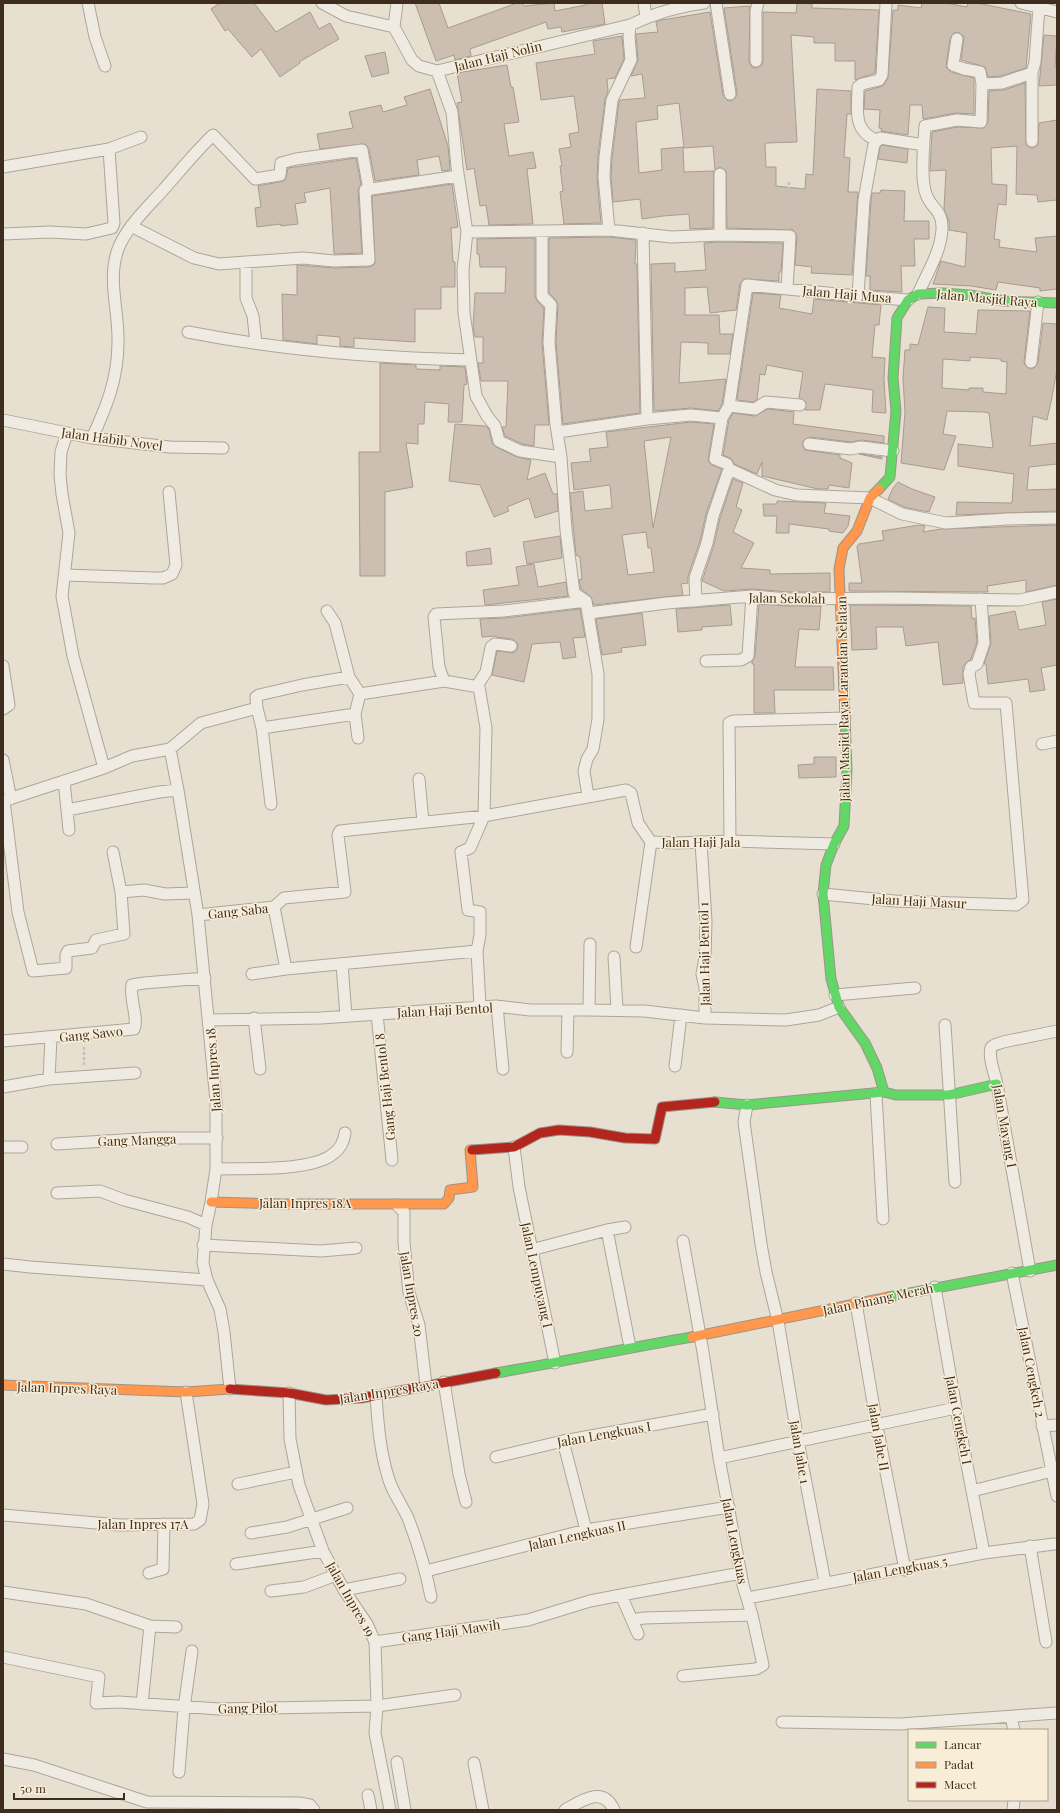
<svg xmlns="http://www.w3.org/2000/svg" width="1060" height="1813" font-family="'Playfair Display',serif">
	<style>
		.building { fill: #ccbeb1; stroke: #a89b8f; fill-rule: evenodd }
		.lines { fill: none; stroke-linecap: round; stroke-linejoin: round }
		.street-casing { stroke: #ada599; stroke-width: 13 }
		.fast-casing { stroke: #9d9489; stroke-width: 11 }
		.slow-casing { stroke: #9d9489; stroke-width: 11 }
		.jam-casing { stroke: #9d9489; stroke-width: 11 }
		.path { stroke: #c8c1b9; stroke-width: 2.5; stroke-dasharray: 3 2; stroke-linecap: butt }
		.street { stroke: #f0ebe2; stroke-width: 11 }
		.fast { stroke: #63d668; stroke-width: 9 }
		.slow { stroke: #ff974d; stroke-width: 9 }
		.jam { stroke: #b3261e; stroke-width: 9 }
		.labels { text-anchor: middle; stroke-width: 3; stroke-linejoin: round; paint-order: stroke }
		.street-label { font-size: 13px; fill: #3e2d1f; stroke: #f8edd7 }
	</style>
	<rect width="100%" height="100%" fill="#e7e0d1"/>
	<path class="building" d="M220 3H254L276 32 310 12 319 29 330 23 339 39 299 62 300 63 280 77 261 49 252 57 228 29 225 31 211 9Z
		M415 3H439L448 28 517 3H522L524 6 554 3 555 11 586 5V3H602L605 24 562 32 561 27 548 29 546 22 470 49 471 56 455 60 454 55 436 61Z
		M797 3 812 4V8L879 10 875 73 855 80V61H835V43H814V37L791 35 797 142 767 143 765 144 766 167H776V186L805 189 806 174 813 175 817 89 851 91V114H847L844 157 850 158 848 192H858L852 275 811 273 812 267 795 265 797 236 793 230 727 228 726 171 720 167 715 170 713 146 684 148 679 103 657 106 658 119 636 122 639 173 662 170 661 149 683 147 684 172 714 171 713 228 690 229 689 214 663 216 642 219 640 199 613 202 611 177 612 158 619 102 620 100 645 98 642 74 631 76 638 60 636 34 658 32 656 22 662 20 710 12 723 95 727 100 731 101 736 97 737 93 724 8 750 6 749 61 752 67 756 68 762 65 763 61V12L796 13Z
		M922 3H946L967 7 968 3H977L1031 14 1026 68 1001 76 988 77 985 67 961 60 964 37 958 32 954 33 950 38 946 67 951 72 974 78V114L956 113 923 119 922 105H910L908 135 881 131 882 129 879 128 880 110 864 109 865 91 883 86 888 78 893 10H898V5L921 8Z
		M1044 35 1057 36 1055 67H1057V85L1039 86Z
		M622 36 624 59 615 78 607 79 608 91 605 99 598 156 597 178 601 223 564 224 560 192 563 191 560 166H562L559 149 571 147 569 134 579 132 574 96 541 100 536 63 595 54 593 41Z
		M385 52 389 73 372 77 365 56Z
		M507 65 511 87H513L519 122 504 124 509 156 533 152 536 168 527 169 533 224 489 225 486 205 480 206 474 168 467 170 457 103 462 102 457 73Z
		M1025 83 1026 145 1032 148 1038 145 1039 123 1057 120V200L1038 202 1037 195 1016 194 1017 146 991 148 992 184 1007 185 1006 205 998 204 994 239 1000 240 999 247 1037 252 1035 238 1057 236V289L1040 291V288L998 282 996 290 971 286 933 284 941 261 965 267 967 233 949 230V221L944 209 946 170 930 171 932 132 957 127 984 128 988 122 989 91 1004 90Z
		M430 89 448 146 450 170 442 171 439 156 417 160 419 175 375 181 369 149 365 144 320 149 317 134 353 128 349 112 381 105 383 112 407 105 404 97Z
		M882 145 908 149 907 163 878 159 880 147Z
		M356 158 361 184 358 190 362 253 334 254 330 188 304 193 306 202 295 204 298 224 281 226V224L257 227 255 208 261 207 258 186 284 181 286 178 288 168Z
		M452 184 458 227 451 228 453 262H455V287H441V309H415V342L354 338V347L340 346V337L317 335V344L283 340 282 294 297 295V265L334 268 369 267 375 264 372 196Z
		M881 190 905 191 904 221H929V239H914L915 266H901L902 292 870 290V276H866L871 201 872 193H880Z
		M609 237 636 240 635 264H637L640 413 563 424 556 342 558 305 556 300 549 293V238Z
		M535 238V296L537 301 544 308 542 343 549 425H535L534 446 522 444 505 436 502 427H506L508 381H481L478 363H483V337H475L473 327 475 293H505L506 267H480L479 254H477V239Z
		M720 242 783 243 781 272H779V281L744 279 740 284 736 310 710 313 707 287 685 288V315H719L720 334H733L730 354H708V343L681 342 679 383 726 379 722 404 718 411 691 408 654 411 651 264 675 263V272L706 270 704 243Z
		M753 293 781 295 779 308 812 314 814 299 881 305 879 325H875L872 357 885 358 884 379 886 413 872 412 873 390 825 384 820 410H805L806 402 799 398 803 372 767 365 765 375 760 374 757 400 753 402 737 400Z
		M928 307 945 308 944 332 976 334 978 310 1030 311 1024 361 1025 365 1030 369 1034 368 1038 363 1043 323 1057 324V369L1052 397 1047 420 1033 416 1030 446 1057 443V464L1029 467 1027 490 1057 489V511L956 515 957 502 1012 503 1014 474 958 466V444L993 448 989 413 984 412 947 411 943 434 956 436 944 470 901 463 905 412 903 378 905 350H910V344L918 345ZM970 357 1001 359V361L1007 362 1006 394 983 392V388H969V390L942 388 943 359 970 361Z
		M380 363 416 365V369L440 370V366L465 367 467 384 464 385 462 422H448L449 404 425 402 424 424H418V444L406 443 413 487 385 492V576H360L359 452H380Z
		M768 409 794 412 793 424 884 436V443L862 440 851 442 810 437 804 440 802 444 805 450 840 455V458L852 463 849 488 829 485 828 489H818L762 476V462L757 474 734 464 732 459 723 455 729 420 733 413 755 416Z
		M691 422 714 424 708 461 712 465 722 469 706 514 700 541 688 576V583L681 584 683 595 594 605 591 597 581 589 579 580 582 579 580 557 576 555 570 493 583 491 585 511 612 508 610 485 574 490 571 463 591 461 589 449 608 447 606 432ZM671 437 653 528 644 441ZM646 532 648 548H651L654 572 628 575 622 535Z
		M455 424 486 426 489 429 492 443 496 447 517 457 531 460 527 480 545 473 553 494H557L558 511 535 518 529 498 507 507 509 511 494 517 480 485 449 481Z
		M859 454 882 457V459Z
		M733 479 743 483 736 507 742 510 733 532 754 543 741 568 770 570V574L830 573V592H788L753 589 724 591 702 581 714 545 720 518Z
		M898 482 912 489 935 497 929 512 904 507 888 499 893 488Z
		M777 501 826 503 824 513 850 516 848 526 843 533 829 531V529L789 524V533H776L777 516H764L763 504H777Z
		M919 525 925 526 923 532 941 529 1057 525V585L1026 592V580L987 586 988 592H983L849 591V583H862L857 546 859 544 884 540 882 531Z
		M560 536 562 558 527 564 523 542Z
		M490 548 492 564 467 566 466 552Z
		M534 564 538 587 566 582 568 596 485 605 483 590 519 585 516 567Z
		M1057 599V665L1041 668 1045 690 1030 692 1028 679 988 684 986 664H984L991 643 989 616 1015 611 1019 630 1046 625 1042 602Z
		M759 604 788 606H821L819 630 799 629 795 667H833L834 690H774L775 713H754V664H752V662L755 656Z
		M730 605 732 625 702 627V630L678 632 676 609Z
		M850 605 971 606 972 619 975 618 977 642 971 659 963 666V683L943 685 938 642 906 646 903 627H876L877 649 852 650Z
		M580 609 585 637 573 638 576 657 563 659 560 642 532 644 524 682 492 675 497 651 513 653 517 650 518 644 512 639 496 637V636L482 637 480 619 505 618Z
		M642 613 646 645 621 648 622 652 602 655 596 619Z
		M814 757H836V777L799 778 798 765 814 764Z"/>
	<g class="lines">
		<defs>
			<path id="street" d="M88 3 95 37 105 66
				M322 3 346 16 394 27
				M397 3 394 27 412 60 419 66 437 71 630 25C653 14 679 6 704 3
				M644 3 646 17
				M716 3 730 94
				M1021 3 1057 12
				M957 39 953 65 964 69 980 72 982 84 1002 83 1032 73
				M756 61V11L758 3
				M437 71 452 112 457 167 467 232 463 270 464 313 476 396 487 416 495 426 499 441 520 451 561 457
				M876 140C852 130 858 109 858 87L862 84 879 80 882 75 886 3
				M1032 141V73L1035 62 1039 7
				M3 167 109 149 141 137
				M720 174V235
				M131 226 194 258 219 264 303 258 334 261 369 260 365 190 458 176
				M609 230 604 177 605 157 612 100 631 60 629 37 630 25
				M542 231V296L551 305 549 342 556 425 561 457 566 530 574 593 586 601 598 674V719L593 749 587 759 584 771 588 796
				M467 232 609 230 671 237 720 235 790 236 787 289
				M643 233 647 419
				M3 234 50 232 86 234 112 228 114 223 109 149
				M246 262V298L253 316 256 343
				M918 294C927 273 941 252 942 229 943 210 931 209 926 194 920 178 924 144 925 126L957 120 981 122 982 84
				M858 296 864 200 874 144 880 138 924 145
				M908 300 858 296 747 285 729 406 722 418 715 459 727 464 729 469 775 490 797 495 870 498 902 514 946 523 1007 519 1057 518
				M188 332C280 350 376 358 470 360
				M1031 362 1038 302
				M729 406 755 409 766 402 800 405
				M3 420 92 438 170 447 223 448
				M558 432 647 419 691 415 722 418
				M67 433 61 452 60 475 62 494 69 533 62 596 73 656 104 768
				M92 438C107 406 118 378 118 342 119 311 107 280 118 249 127 226 148 207 164 189 180 171 195 152 213 135L255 179 280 175 281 163 296 159 362 150 369 190
				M809 444 851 449 861 447 893 451
				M65 575 154 578H163L172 574 176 565 169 492
				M696 601 695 578 707 543 713 516 729 469
				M327 611 335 623 349 677 360 694 355 714 358 738
				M589 613 667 603 752 596 788 599 896 598 1020 600 1057 592
				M706 661 741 660 748 656 752 596
				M3 666 9 705 3 709
				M477 686 486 672 491 647 495 644 511 646
				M360 694 444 681
				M257 708 262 728 271 804
				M262 728 355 714
				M1042 744 1057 741
				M170 749 178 790 198 915 216 1101V1169L211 1202 206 1225 203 1263 207 1280 220 1309 224 1332 230 1389
				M3 760 11 799
				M419 779 423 822
				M64 781 67 810 159 792 178 790
				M3 801 104 768 132 756 170 749 201 723 257 708 256 697 259 695 302 685 349 677
				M4 801 18 912 33 971 66 968V955L68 951 92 948 96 940 124 934 121 892 144 890 165 894 194 893
				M67 810 69 830
				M730 841 729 723 733 721 845 718
				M701 842 706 921 705 957 702 974 705 988V1018
				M113 852 121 892
				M823 894 895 901 1016 905 1023 900 1006 703H974L969 674 971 667 977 664 984 643 981 599
				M274 907 286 969
				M198 915 274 907 284 898 345 892 338 835 340 831 484 816 626 790 631 793 638 823 651 842 676 843 730 841 834 844
				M636 947 651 842
				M614 957 617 1010
				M342 964 346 1016
				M252 974 286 969 477 951
				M835 995 915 988
				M480 1006 477 951 480 935V912L468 910 461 852 470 848 484 816 486 728 479 687 444 681 439 667 434 617 436 614 504 611 586 601
				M497 1006 503 1069
				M589 1010 590 944
				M377 1014 392 1160
				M254 1018 260 1069
				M209 1020 321 1018 496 1006 530 1010H589L644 1011 705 1018 786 1020 819 1015 839 1007
				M945 1025 955 1182
				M3 1041 134 1029C139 1019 129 998 132 985L144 983 205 978
				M567 1052 568 1010
				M675 1066 681 1015
				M49 1079 51 1038
				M3 1087 49 1079 135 1073
				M876 1094 883 1219
				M747 1105 744 1122 761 1244 766 1272 778 1321 798 1441 825 1582
				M57 1144 155 1138H217
				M3 1147H22
				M514 1147 519 1187 555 1363
				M216 1169C245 1168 311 1172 333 1154 340 1149 344 1141 345 1133
				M57 1193 100 1191 124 1200 188 1217 206 1225
				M397 1205 404 1212V1242L409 1293 419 1325 426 1385
				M607 1230 630 1347
				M203 1245 321 1251 356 1248
				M531 1250 607 1230 625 1227
				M3 1264 30 1267 207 1280
				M1030 1271 997 1084C995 1075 988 1057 991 1048 993 1044 999 1044 1003 1042L1057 1031
				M1012 1273 1057 1496
				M935 1287 956 1408 984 1553
				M856 1303 877 1426 905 1570
				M444 1382 459 1474 466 1502
				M289 1393 290 1439 299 1485 323 1551 344 1590 367 1624 375 1642 377 1706 375 1733 390 1810
				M376 1396C378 1425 380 1452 389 1480 393 1493 402 1505 408 1518 418 1544 426 1570 431 1597
				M1042 1426 1057 1425
				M563 1441 586 1530
				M496 1457 563 1441 713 1414
				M719 1458 956 1408
				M238 1484 296 1472
				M972 1491 1052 1471
				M3 1515 120 1525 194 1524 200 1520 203 1504 186 1392
				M251 1533 287 1527 347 1508
				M1030 1546 1046 1642
				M236 1564 323 1551
				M426 1571 586 1530 729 1507
				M149 1573 163 1569 164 1524
				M344 1590 400 1579
				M271 1591 304 1587 336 1575
				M3 1592 86 1604 150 1626 176 1627
				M621 1595 741 1573
				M748 1598 984 1553 1054 1544
				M632 1620 644 1618 752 1615
				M375 1642 528 1620 590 1601 621 1595 638 1634
				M3 1657 99 1677 96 1703 119 1702 219 1709 377 1706 455 1695
				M683 1676 756 1669 763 1665 752 1615 743 1585 719 1458 703 1352 683 1241
				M142 1704 150 1626
				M1011 1717 1014 1730
				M782 1722 900 1724 1057 1713
				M3 1759 34 1765 147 1802 299 1803 310 1805 314 1810
				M397 1762 405 1810
				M474 1763 483 1810
				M179 1772 184 1708 192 1651
				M368 1795 371 1810
				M565 1810C581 1801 603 1785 614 1810
				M1013 1810 1014 1800"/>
			<path id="fast" d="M879 489 890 477 896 411 893 378 897 318 908 300 918 294 943 293 970 295 1004 301 1057 303
				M845 717 847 770 844 826 834 844 826 865 823 894 831 979 839 1007 865 1043 877 1068 884 1092
				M715 1102 747 1105 884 1092 896 1095H949L997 1084
				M889 1297 1057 1265
				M496 1373C562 1362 627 1348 692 1337"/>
			<path id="slow" d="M845 717 839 569 843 548 857 531 870 498 879 489
				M211 1202 282 1204H444L449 1198 450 1190 473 1187 470 1150H472
				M692 1337 889 1297
				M3 1385 186 1392 230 1389"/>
			<path id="jam" d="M472 1150 514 1147 540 1133 559 1130 590 1132 625 1138 655 1139 662 1107 715 1102
				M230 1389 289 1393 326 1400 362 1398 496 1373"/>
		</defs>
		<use href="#street" class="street-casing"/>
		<use href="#fast" class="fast-casing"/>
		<use href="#slow" class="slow-casing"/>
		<use href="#jam" class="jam-casing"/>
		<path class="path" d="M789 182 790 224
			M84 1065V1046"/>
		<use href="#street" class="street"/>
		<use href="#fast" class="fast"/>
		<use href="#slow" class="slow"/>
		<use href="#jam" class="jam"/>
	</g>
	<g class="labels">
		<g class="street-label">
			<text transform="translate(498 56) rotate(-14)" y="5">Jalan Haji Nolin</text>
			<text transform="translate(847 294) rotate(5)" y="5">Jalan Haji Musa</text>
			<text transform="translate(987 298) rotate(5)" y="5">Jalan Masjid Raya</text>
			<text transform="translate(112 439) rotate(8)" y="5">Jalan Habib Novel</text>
			<text transform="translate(787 598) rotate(1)" y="5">Jalan Sekolah</text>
			<text transform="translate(843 699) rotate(-91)" y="5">Jalan Masjid Raya Larandan Selatan</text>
			<text x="701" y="847">Jalan Haji Jala</text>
			<text transform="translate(919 901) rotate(3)" y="5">Jalan Haji Masur</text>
			<text transform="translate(238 911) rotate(-6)" y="5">Gang Saba</text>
			<text transform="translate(704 954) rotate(-91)" y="5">Jalan Haji Bentol 1</text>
			<text transform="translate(445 1010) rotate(-3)" y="5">Jalan Haji Bentol</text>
			<text transform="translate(91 1034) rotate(-6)" y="5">Gang Sawo</text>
			<text transform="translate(213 1070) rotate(-94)" y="5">Jalan Inpres 18</text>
			<text transform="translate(385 1087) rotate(-96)" y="5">Gang Haji Bentol 8</text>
			<text transform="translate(1005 1126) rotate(80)" y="5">Jalan Mayang I</text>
			<text transform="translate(137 1140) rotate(-2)" y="5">Gang Mangga</text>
			<text x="305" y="1208">Jalan Inpres 18A</text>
			<text transform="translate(537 1275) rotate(78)" y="5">Jalan Lempuyang I</text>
			<text transform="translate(412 1294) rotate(80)" y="5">Jalan Inpres 20</text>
			<text transform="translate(878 1299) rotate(-12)" y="5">Jalan Pinang Merah</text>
			<text transform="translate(1032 1372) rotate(79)" y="5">Jalan Cengkeh 2</text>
			<text transform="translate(67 1388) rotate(2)" y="5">Jalan Inpres Raya</text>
			<text transform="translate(389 1391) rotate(-9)" y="5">Jalan Inpres Raya</text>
			<text transform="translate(959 1420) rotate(79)" y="5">Jalan Cengkeh I</text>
			<text transform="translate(604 1434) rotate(-10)" y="5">Jalan Lengkuas I</text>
			<text transform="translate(879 1437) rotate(80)" y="5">Jalan Jahe II</text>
			<text transform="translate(800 1452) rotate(80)" y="5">Jalan Jahe 1</text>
			<text x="143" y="1529">Jalan Inpres 17A</text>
			<text transform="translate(577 1535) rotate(-12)" y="5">Jalan Lengkuas II</text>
			<text transform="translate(735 1541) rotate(79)" y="5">Jalan Lengkuas</text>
			<text transform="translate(900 1569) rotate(-10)" y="5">Jalan Lengkuas 5</text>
			<text transform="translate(351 1599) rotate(60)" y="5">Jalan Inpres 19</text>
			<text transform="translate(451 1631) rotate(-8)" y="5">Gang Haji Mawih</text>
			<text transform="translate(248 1708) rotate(-1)" y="5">Gang Pilot</text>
		</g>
	</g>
	<rect width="1060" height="1813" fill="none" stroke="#3e2d1f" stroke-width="8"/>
	<rect x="908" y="1729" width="140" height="72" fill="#f8edd7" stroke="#aea08d"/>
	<rect x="916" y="1742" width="20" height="6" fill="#63d668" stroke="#aea08d"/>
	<text x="944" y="1749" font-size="12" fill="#3e2d1f">Lancar</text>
	<rect x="916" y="1762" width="20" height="6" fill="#ff974d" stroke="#aea08d"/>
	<text x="944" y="1769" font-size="12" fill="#3e2d1f">Padat</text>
	<rect x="916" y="1782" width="20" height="6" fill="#b3261e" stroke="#aea08d"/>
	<text x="944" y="1789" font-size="12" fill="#3e2d1f">Macet</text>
	<path d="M14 1793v6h110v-6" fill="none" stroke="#3e2d1f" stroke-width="2"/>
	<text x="20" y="1793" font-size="12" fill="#3e2d1f" stroke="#f8edd7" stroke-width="3" paint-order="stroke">50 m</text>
</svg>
